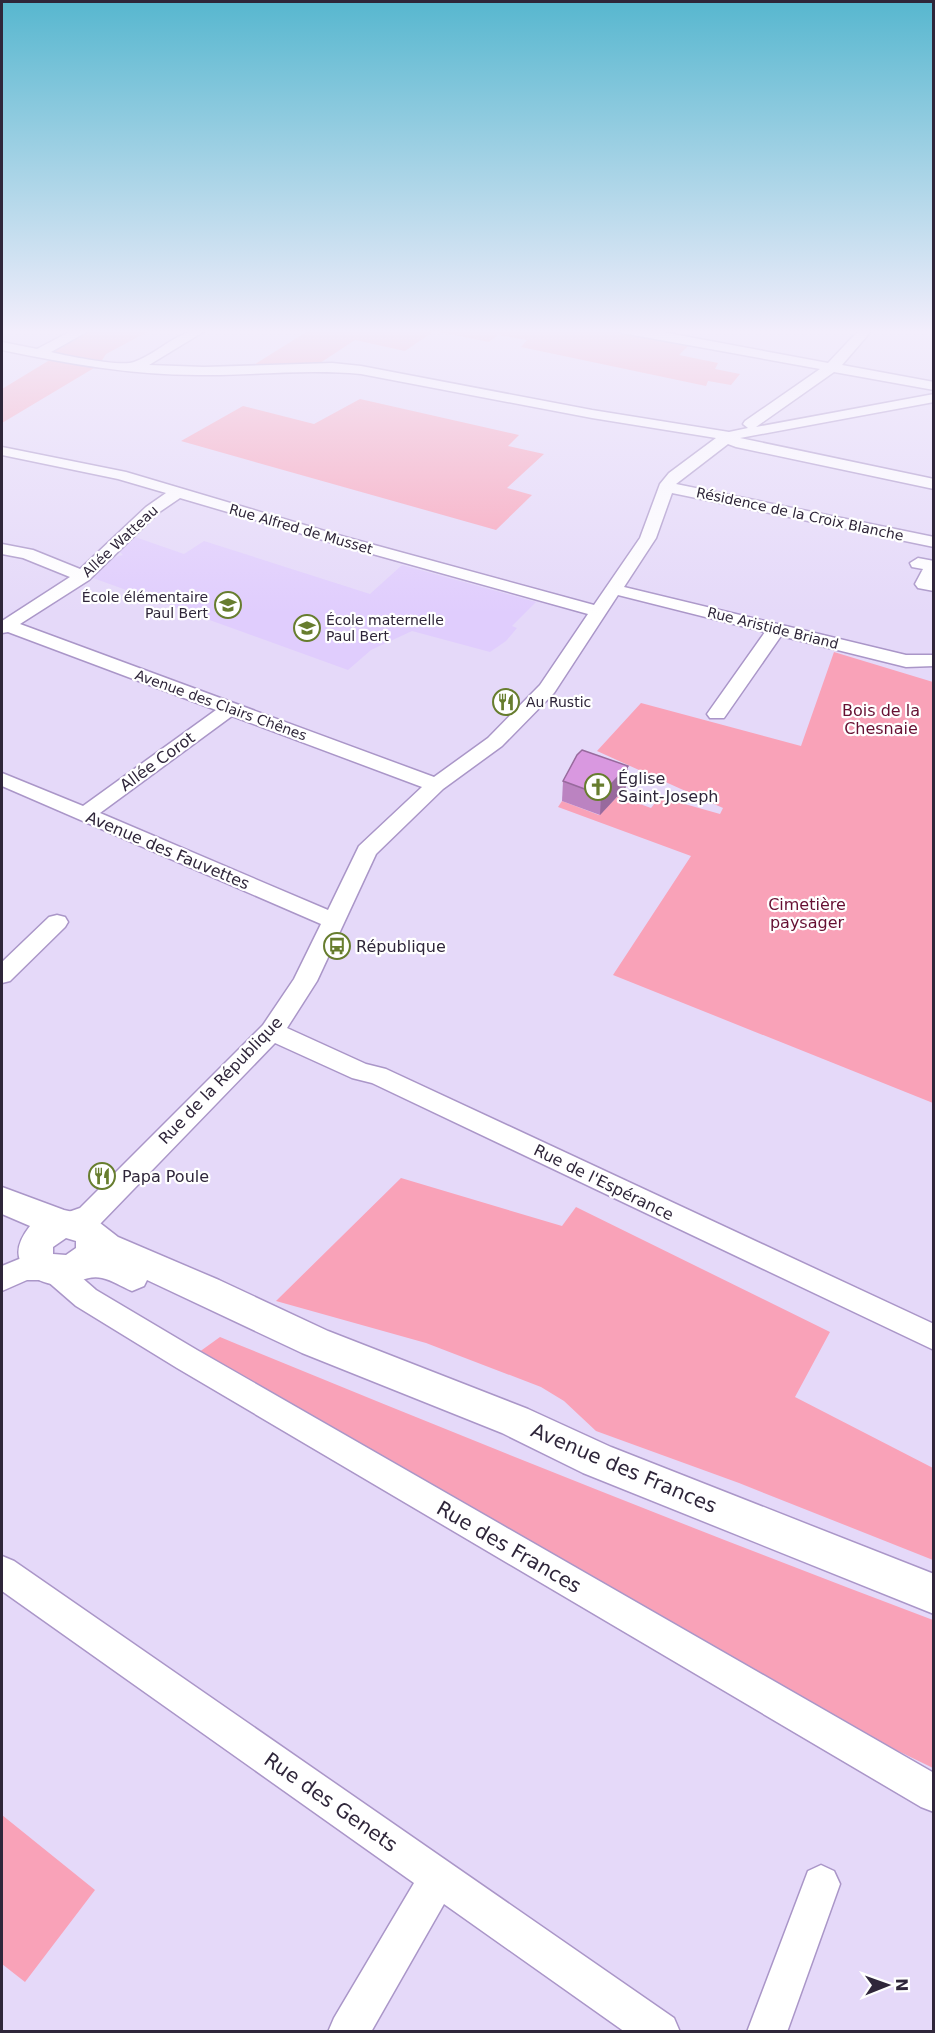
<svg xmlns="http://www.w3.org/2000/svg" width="935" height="2033" font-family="'DejaVu Sans',sans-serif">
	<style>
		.built { fill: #e0cdfd }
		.green { fill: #f9a2b8 }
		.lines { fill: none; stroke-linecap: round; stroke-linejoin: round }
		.minor-casing { stroke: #aa96c8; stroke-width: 3 }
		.major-casing { stroke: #aa96c8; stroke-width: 3 }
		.minor { fill: #fff; fill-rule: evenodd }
		.major { fill: #fff; fill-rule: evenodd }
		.wall { fill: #bb83c1 }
		.shaded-wall { fill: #986a9d }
		.building { fill: #d998e0; stroke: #986a9d; stroke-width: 1.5 }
		.labels { text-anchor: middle; stroke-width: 4.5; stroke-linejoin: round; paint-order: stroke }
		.far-street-label { font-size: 14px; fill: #2f263a; stroke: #fff }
		.far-poi-label { font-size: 14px; fill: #2f263a; stroke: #fff; text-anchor: start }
		.park-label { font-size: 16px; fill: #660f32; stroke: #fff }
		.street-label { font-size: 16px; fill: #2f263a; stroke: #fff }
		.poi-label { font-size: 16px; fill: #2f263a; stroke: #fff; text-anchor: start }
		.near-street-label { font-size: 20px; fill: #2f263a; stroke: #fff }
	</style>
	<rect width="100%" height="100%" fill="#e5d9f9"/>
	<path class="built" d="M135 537 184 554 204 541 370 594 402 565 536 602 512 626 517 628 506 641 490 652 412 631 371 650 348 670 93 578 115 557 123 555 120 552Z"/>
	<path class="green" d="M90 329H153L106 354 99 365 2 423V389L58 355 44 353Z
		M311 329H623L692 342 679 355 718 363 715 369 740 374 731 385 708 381 706 386 521 347 527 340 498 335 489 342 434 331 405 351 355 340 314 367 247 369Z
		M360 399 519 435 508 446 544 454 507 488 532 495 496 530 181 441 243 406 314 424Z
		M834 652 933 682V1103L613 975 691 856 558 807 562 801 599 815 618 796 651 808 660 797 720 814 723 808 597 751 641 703 801 746Z
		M401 1178 562 1226 576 1207 830 1332 795 1397 933 1468V1560L739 1483 596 1431 564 1401 541 1387 426 1343 276 1301Z
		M220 1337C456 1434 694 1530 933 1620V1768L826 1716 195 1355Z
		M2 1815 95 1890 25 1982 2 1964Z"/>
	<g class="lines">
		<defs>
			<path id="minor" d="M75 329H92L51 352C67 356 121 367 134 362 161 352 177 329 208 329L149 365 204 367 332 363 361 366 592 410 729 432 748 428 743 424 745 421 820 369 622 333 616 329H646L828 363 860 329H873L842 365 934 382V390L834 372 756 427 934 394V402L740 438 934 479V489L736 447 728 444 676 484 934 537V547L672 493 656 538 624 587 906 655H934V666L906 667 781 636 724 718H710L707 714 765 632 618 595 554 693 502 746 443 789 376 854 317 981 287 1028 366 1064 386 1069 934 1324V1350L372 1083 352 1078 275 1043 100 1224C87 1232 75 1236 60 1231L56 1223 60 1215 80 1208 263 1025 294 979 321 924 2 786V773L83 806 216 710 8 632 2 633V621L70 577 23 558 2 554V544L33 550 80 569 146 507 166 493 118 479 2 455V447L126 472 345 537 594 605 640 538 660 484 669 473 716 438 592 418 361 374C309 369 257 375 206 375 136 376 69 364 2 350V342L37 349ZM180 498 333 543 588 614 540 685 488 738 434 777 20 624 89 580 158 513ZM232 716 422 787 359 846 328 910 100 813Z
				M918 558 934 561V591L918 588 915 584 923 569 912 567 910 563Z
				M57 915 65 917 68 922 65 927 10 981 2 983V962L49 917Z
				M46 1256 64 1262 96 1290 197 1350 934 1773V1812L921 1807 177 1368 76 1306 46 1280H27L2 1291V1266L24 1257Z
				M2 1556 14 1561 674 2018 680 2032H625L444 1904 371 2032H328L334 2018 414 1883 2 1591Z
				M821 1865 834 1871 840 1884 787 2032H747L808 1871Z"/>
			<path id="major" d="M2 1187 64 1210 91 1216 118 1237 219 1280 328 1331 528 1409 611 1447 934 1574V1614L583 1473 502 1433 302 1353 147 1280 144 1286 132 1291C122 1287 112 1280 102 1278 88 1275 78 1283 65 1284 47 1287 26 1277 20 1260 15 1248 23 1235 30 1226L2 1214ZM66 1238 76 1241V1248L66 1255 53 1254V1247Z"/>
		</defs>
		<use href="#minor" class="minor-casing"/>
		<use href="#major" class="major-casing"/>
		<use href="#minor" class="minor"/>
		<use href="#major" class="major"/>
	</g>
	<path class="wall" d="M563 781 626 787 600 815 562 801Z"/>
	<path class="shaded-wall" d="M628 766 626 787 600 815 601 795Z"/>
	<path class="building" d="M582 750 628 766 601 795 563 781 577 755Z"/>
	<linearGradient id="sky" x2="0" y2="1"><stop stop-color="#57b7cf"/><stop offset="0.54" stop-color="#f3eefc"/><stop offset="1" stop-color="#f3eefc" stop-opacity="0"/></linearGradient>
	<rect width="935" height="614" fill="url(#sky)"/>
	<defs>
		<symbol id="school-ring" viewBox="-11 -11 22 22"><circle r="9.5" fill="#fff" stroke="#677d2e" stroke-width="1.5"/><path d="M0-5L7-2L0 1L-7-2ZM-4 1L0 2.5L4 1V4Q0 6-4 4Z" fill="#677d2e"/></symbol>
		<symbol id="restaurant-ring" viewBox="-11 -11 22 22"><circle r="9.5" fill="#fff" stroke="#677d2e" stroke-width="1.5"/><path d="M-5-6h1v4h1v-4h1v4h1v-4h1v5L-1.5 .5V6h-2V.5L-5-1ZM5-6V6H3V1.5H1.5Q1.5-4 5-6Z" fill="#677d2e"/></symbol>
		<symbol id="church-ring" viewBox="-11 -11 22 22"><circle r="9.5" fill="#fff" stroke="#677d2e" stroke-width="1.5"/><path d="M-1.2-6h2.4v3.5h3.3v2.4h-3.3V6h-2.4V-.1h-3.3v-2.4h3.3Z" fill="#677d2e"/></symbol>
		<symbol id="bus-ring" viewBox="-11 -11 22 22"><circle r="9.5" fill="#fff" stroke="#677d2e" stroke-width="1.5"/><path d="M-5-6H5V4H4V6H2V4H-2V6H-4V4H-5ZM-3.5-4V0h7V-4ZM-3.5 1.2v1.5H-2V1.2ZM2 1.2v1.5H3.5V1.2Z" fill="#677d2e"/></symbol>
	</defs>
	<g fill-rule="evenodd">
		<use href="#school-ring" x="213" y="590" width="30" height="30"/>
		<use href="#school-ring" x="292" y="613" width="30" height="30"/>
		<use href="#restaurant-ring" x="491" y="687" width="30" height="30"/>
		<use href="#church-ring" x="583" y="772" width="30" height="30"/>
		<use href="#bus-ring" x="322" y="931" width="30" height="30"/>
		<use href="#restaurant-ring" x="87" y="1161" width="30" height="30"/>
	</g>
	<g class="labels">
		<g class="far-street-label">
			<text transform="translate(800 514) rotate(12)" y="5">Résidence de la Croix Blanche</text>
			<text transform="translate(301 529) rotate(16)" y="5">Rue Alfred de Musset</text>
			<text transform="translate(120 541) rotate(-43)" y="5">Allée Watteau</text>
			<text transform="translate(773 628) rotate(14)" y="5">Rue Aristide Briand</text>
			<text transform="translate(221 705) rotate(20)" y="5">Avenue des Clairs Chênes</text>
		</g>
		<g class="far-poi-label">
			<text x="208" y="602" text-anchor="end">École élémentaire<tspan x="208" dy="16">Paul Bert</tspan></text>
			<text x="326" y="625">École maternelle<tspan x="326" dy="16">Paul Bert</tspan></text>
			<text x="526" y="707">Au Rustic</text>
		</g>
		<g class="park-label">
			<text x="881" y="716">Bois de la<tspan x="881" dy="18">Chesnaie</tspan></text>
			<text x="807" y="910">Cimetière<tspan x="807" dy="18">paysager</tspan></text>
		</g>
		<g class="street-label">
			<text transform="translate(157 761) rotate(-36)" y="6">Allée Corot</text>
			<text transform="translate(168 850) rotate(23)" y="6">Avenue des Fauvettes</text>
			<text transform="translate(220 1080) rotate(-46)" y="6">Rue de la République</text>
			<text transform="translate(604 1182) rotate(26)" y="6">Rue de l'Espérance</text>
		</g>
		<g class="poi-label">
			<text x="618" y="784">Église<tspan x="618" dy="18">Saint-Joseph</tspan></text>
			<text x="356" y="952">République</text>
			<text x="122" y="1182">Papa Poule</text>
		</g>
		<g class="near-street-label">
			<text transform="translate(624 1468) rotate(23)" y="7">Avenue des Frances</text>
			<text transform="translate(509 1547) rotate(30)" y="7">Rue des Frances</text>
			<text transform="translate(331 1802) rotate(35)" y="7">Rue des Genets</text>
		</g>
	</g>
	<rect width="935" height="2033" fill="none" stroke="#2f263a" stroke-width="6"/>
	<g transform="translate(887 1985) rotate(89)" stroke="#ffffff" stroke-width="4.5" paint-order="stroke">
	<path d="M0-4.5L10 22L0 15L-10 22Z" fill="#2f263a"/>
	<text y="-9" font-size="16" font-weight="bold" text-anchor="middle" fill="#2f263a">N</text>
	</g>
</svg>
